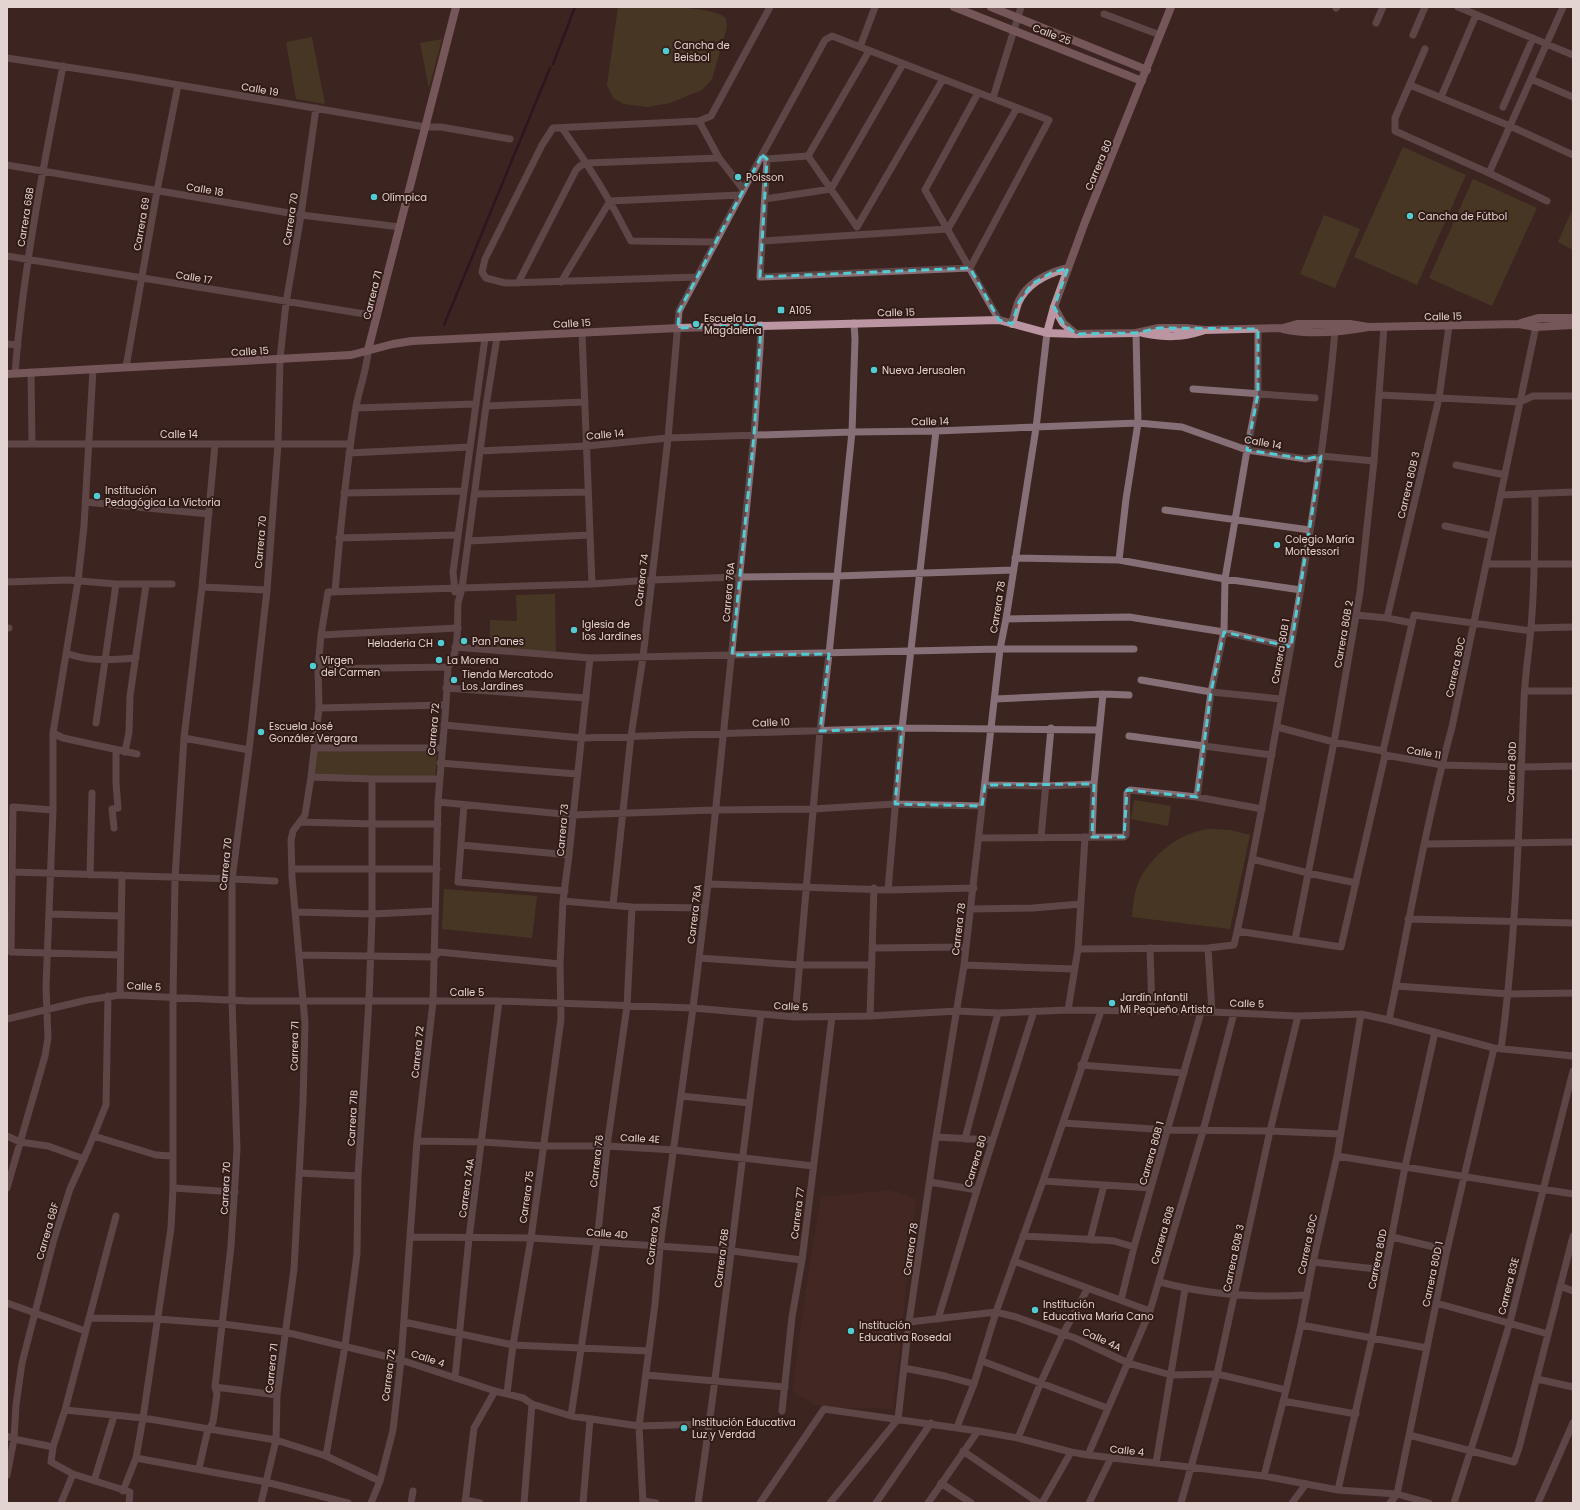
<svg xmlns="http://www.w3.org/2000/svg" width="1580" height="1510" font-family="Poppins,sans-serif">
	<style>
		.built { fill: #492a24 }
		.green { fill: #544d28 }
		.lines { fill: none; stroke-linecap: round; stroke-linejoin: round }
		.stream { stroke: #1f0321; stroke-width: 2.5 }
		.street { stroke: #876f77; stroke-width: 7 }
		.secondary { stroke: #bb95a1; stroke-width: 8 }
		.marked { fill: none; stroke: #51ccd2; stroke-width: 3; stroke-dasharray: 8 5; stroke-linejoin: round }
		.poi-dot { fill: #51ccd2; stroke: #321b16; stroke-width: 1.5 }
		.labels { text-anchor: middle; stroke-width: 4; stroke-linejoin: round; paint-order: stroke }
		.street-label { font-size: 10px; fill: #e4d4d1; stroke: #321b16 }
		.poi-label { font-size: 10px; fill: #e4d4d1; stroke: #321b16; text-anchor: start }
	</style>
	<rect width="100%" height="100%" fill="#3c2420"/>
	<path class="built" d="M890 1190 916 1199 893 1409 844 1408 815 1405 792 1391 806 1288 821 1197Z"/>
	<path class="green" d="M618 7C642 7 709 4 726 18L727 27 712 79 702 90 670 103 647 107 624 104 613 98 607 85Z
		M312 37 325 104 296 99 286 42Z
		M442 39 429 88 420 43Z
		M1403 147 1466 175 1417 285 1354 257Z
		M1473 179 1537 208 1492 306 1429 278Z
		M1573 208V250L1558 242Z
		M1324 215 1360 229 1335 288 1300 274Z
		M555 594 556 652 490 647V620L517 621 516 595Z
		M317 751 437 752 435 778 314 775Z
		M1134 800 1171 806 1168 826 1131 819Z
		M1210 829 1230 830 1250 835 1230 929 1132 917C1133 906 1134 893 1138 883 1150 856 1181 831 1210 829Z
		M444 889 537 896 532 938 442 929Z"/>
	<g class="lines">
		<path class="stream" d="M553 64 575 7
			M444 325 550 68"/>
		<path class="street" d="M1458 7 1573 55
			M1336 8 1337 7
			M1104 14 1160 35
			M1376 23 1383 7
			M1413 35 1425 7
			M860 47 875 7
			M1425 49 1395 118V131L1489 173 1547 201
			M7 58 132 77 425 127H441L510 139
			M1531 79 1573 97
			M1410 85 1510 126 1573 155
			M978 93 925 190 999 320
			M1441 97 1476 15
			M993 98 1021 7
			M1503 107 1533 38
			M699 121 719 158 743 189
			M562 128C588 164 611 201 631 241L716 242
			M763 156 767 159 808 156
			M808 156 857 227 943 79
			M808 156 869 51
			M767 159 760 277 970 268
			M7 165 301 215 400 227
			M1489 173 1563 7
			M765 199 831 189 903 64
			M610 201 740 195
			M763 241 948 229 1017 108
			M7 256 377 316
			M697 277 505 283 486 278 482 272 485 259 542 145 553 128 699 121 711 116 770 7
			M561 282 610 201
			M518 283 576 170 580 166 587 163 719 158
			M582 333 592 584
			M7 344 18 345
			M126 367 157 191 178 85
			M31 372 32 444
			M15 373C23 270 43 168 63 66
			M1193 389 1315 398
			M1380 395 1520 402 1533 396H1573
			M486 406 585 402
			M356 408 475 404
			M7 444H350
			M480 451 587 446 668 438 852 432 936 431 1138 423 1182 427 1247 450 1306 459 1321 456 1374 461
			M349 453 470 447
			M1456 465 1505 475
			M344 493 464 491
			M475 494 588 492
			M1501 495 1573 492
			M85 502 209 514
			M1165 510 1310 530
			M1445 526 1492 536
			M339 538 458 535
			M468 541 589 535
			M1015 558 1119 560 1225 579 1301 590
			M1119 560 1126 499 1138 423 1136 333
			M1486 564H1573
			M7 582 68 580 116 584H172
			M202 587 267 590
			M335 592C340 532 346 472 355 413 357 394 368 368 368 350
			M455 592 453 572 485 338
			M1356 615 1387 618 1412 623
			M1387 618 1439 398 1449 326
			M1006 619 1129 617 1224 632 1291 647
			M7 628H9
			M1531 628 1573 627
			M321 635 458 628
			M455 647 590 658 1000 649H1134
			M66 653C89 662 112 660 136 658
			M318 669 448 667
			M1141 680 1211 692 1281 699
			M446 688 586 698
			M1525 691H1573
			M995 699 1103 694 1129 695
			M319 708 446 705
			M96 723 116 584
			M444 725 582 738 902 728 1099 730
			M1277 727 1334 742 1383 751 1385 755 1442 765 1521 767 1573 766
			M53 733 63 738 137 754
			M1129 736 1272 755
			M184 738 249 750
			M315 748H442
			M1383 751 1414 615 1531 631
			M125 752 129 732 130 696 146 585
			M440 763 577 774
			M311 777 372 779H439
			M985 785 1045 786 1094 784
			M1197 797 1211 692 1224 632 1225 579 1247 450 1258 394V329
			M438 802 573 815 714 810 813 809 895 804 982 806
			M464 805 458 882 565 891
			M53 810 13 807 11 952 120 955
			M300 822 373 824H438
			M114 828 112 809 118 808 116 783V750
			M1092 837 1094 784 1103 694
			M979 838 1124 837 1126 835 1127 793 1130 790 1197 797 1262 809
			M1041 838 1051 728
			M1425 844 1573 842
			M461 845 569 855
			M1252 859 1308 873 1356 883
			M292 869H437
			M13 872 232 879 275 881
			M90 875 92 793
			M708 884 888 890 974 888
			M888 890 902 728 936 431
			M563 901 632 907 705 908
			M613 905 631 736 643 657 668 438 679 311 762 155 825 40 832 36 1049 120 970 268
			M971 909 1033 908 1081 904
			M295 912 372 914 435 911
			M50 914 121 916
			M1408 919 1573 923
			M1237 931 1341 947 1385 755
			M1295 940 1334 742 1360 592 1374 461 1384 327
			M872 948 966 947
			M1150 948 1152 1011
			M1208 948 1212 1012
			M1078 949 1208 948 1234 945C1253 863 1267 780 1282 696 1304 575 1324 454 1335 331
			M299 955 434 957 439 952 560 964
			M699 958 799 965H872
			M964 965 1074 969
			M1396 986 1509 994 1573 993
			M120 995 122 875
			M1068 1010 1078 949 1085 837
			M870 1016 874 888
			M795 1017 820 731 829 654 852 432 855 339 854 323
			M7 1019 87 1000 120 995 249 1001H499L693 1008 795 1017 870 1016 957 1011 998 1013 1068 1010 1212 1012 1298 1016 1361 1014 1389 1020 1494 1048 1573 1056
			M1389 1020C1409 922 1426 823 1452 727L1537 321
			M1501 1049C1517 933 1519 816 1524 700 1525 675 1529 652 1531 627 1535 583 1535 539 1535 495
			M1081 1065 1184 1073
			M681 1096 749 1103
			M1063 1123 1168 1130 1270 1131 1340 1134
			M7 1136 20 1142 48 1146 84 1159
			M94 1136 156 1155 172 1156
			M936 1137 992 1140
			M965 1139 998 1013
			M417 1141 482 1142 544 1146H607L674 1150 813 1166
			M1337 1156 1573 1194
			M299 1173 358 1176
			M1043 1181 1151 1188
			M930 1182 977 1190
			M7 1188 45 1056 48 1038 46 987 53 810V733L78 581 84 526 93 369
			M173 1188 235 1192
			M116 1216 65 1410 53 1447 51 1462 73 1474 130 1492 129 1503
			M1023 1236 1102 1240 1114 1241 1134 1247
			M411 1237 531 1238 597 1242 732 1251 802 1260
			M1392 1237 1447 1250
			M1090 1240 1104 1185
			M1014 1261 1150 1311
			M1313 1262 1385 1270
			M1160 1282C1208 1295 1257 1298 1307 1295
			M1560 1286 1573 1291
			M1121 1300 1134 1247 1201 1012
			M7 1303 85 1331
			M1436 1303 1548 1334
			M89 1318 157 1319 223 1324 285 1332 401 1360 495 1391 523 1398 532 1404 571 1416 639 1426 709 1424
			M938 1319 977 1190 1034 1011
			M404 1322 513 1345 649 1351
			M909 1322 996 1312 1016 1317 1075 1338 1128 1363 1171 1375 1217 1374 1286 1390
			M1301 1325 1427 1348
			M982 1361 1107 1408
			M904 1368 945 1376 974 1384
			M646 1375 785 1387
			M455 1378 469 1238 499 1001
			M1537 1379 1573 1387
			M215 1387 277 1395
			M507 1393 513 1345 531 1238 561 1019 560 964 563 901 569 855 590 658
			M1283 1401 1356 1414
			M65 1410 143 1418 276 1440 326 1456 380 1481
			M782 1411 792 1317 802 1260 832 1017
			M571 1416 597 1242 607 1146 627 1006 632 907
			M957 1427 974 1384 996 1312 1043 1181 1101 1011
			M1409 1435 1514 1462 1519 1448 1573 1236
			M7 1436 14 1439 53 1447
			M1018 1438 1041 1382 1063 1334 1088 1288
			M963 1451 1039 1503
			M1088 1455 1150 1311 1203 1131 1234 1013
			M326 1456 345 1346 357 1254 358 1176 369 1000 372 917V779
			M136 1458 266 1482 348 1503
			M1156 1463 1185 1289
			M199 1468 208 1429 211 1426 213 1422 217 1394 215 1387 231 1246 237 1149 232 1001V879L249 750 267 590 278 444 280 359 286 303 301 215 316 108
			M7 1475 14 1439 16 1405 22 1363 54 1239 70 1189 89 1147 106 1105 108 996
			M1264 1476 1286 1390 1301 1325 1313 1262 1337 1156 1361 1014
			M94 1481 114 1416
			M941 1483 971 1503
			M1338 1490 1372 1338 1405 1167 1435 1032
			M123 1491 136 1458 143 1418 171 1228 173 1188V998L175 878 184 738 202 587 215 444
			M465 1500 480 1503
			M643 1501 656 1503
			M61 1503 73 1474
			M261 1503 276 1440 277 1395 294 1269 303 1102 305 1023 292 877 291 840 293 831 305 815 311 777 319 708 318 669 321 635 328 592 592 584 651 580 739 577 837 576 1013 570
			M371 1503 380 1481 393 1430 401 1360 417 1141 433 1002 438 802 446 705 448 667C460 653 457 621 458 603 459 598 461 593 462 588L486 406 497 337
			M411 1503 413 1491
			M465 1503 474 1428 495 1391
			M524 1503 532 1404
			M583 1503 590 1420
			M643 1503 639 1426 655 1304 660 1247 693 1008 708 884 754 435 760 348 761 325
			M698 1503C722 1341 739 1177 761 1014
			M760 1503 824 1409 978 1431 1018 1438 1071 1452 1088 1455 1264 1476 1338 1490 1397 1494 1429 1503
			M830 1503 898 1419 909 1322 936 1137 964 965 1000 649 1006 619 1036 428 1047 333
			M876 1503 931 1423
			M928 1503 978 1431
			M1042 1503 1071 1452
			M1089 1503 1111 1458
			M1181 1503 1217 1374 1270 1131 1298 1016
			M1292 1503 1306 1484
			M1390 1503 1397 1494 1447 1250 1494 1048
			M1454 1503 1484 1408 1510 1322 1573 1071
			M1538 1503 1573 1423"/>
		<path class="secondary" d="M954 7 1142 81
			M991 7 1147 70
			M1054 307 1063 323 1076 334
			M1521 323 1538 318H1573
			M1012 324C1014 317 1016 309 1018 303 1027 282 1048 273 1068 268
			M1283 329C1310 335 1341 332 1368 327L1519 324 1535 327 1573 325
			M1047 333 1054 307 1085 222 1171 7
			M1143 333C1165 337 1180 338 1202 331
			M368 350 456 7
			M7 374 351 355 393 344 412 341 678 328 999 320 1047 333 1076 334 1136 333 1159 328H1186L1205 330 1283 328 1297 324H1350L1368 327"/>
	</g>
	<path d="M0 0H1580V1510H0ZM762 155 767 159 760 277 970 268 999 320 1012 324 1019 302 1032 284 1051 273 1068 268 1054 307 1063 323 1076 334 1136 333 1159 328 1258 329V394L1247 450 1306 459 1321 456 1291 647 1224 632 1211 692 1197 797 1127 790 1124 837H1092L1094 784 985 785 982 806 895 804 902 728 820 731 829 654 732 655 754 435 761 325 678 328 679 311Z" fill="#3c2420" fill-opacity=".55" fill-rule="evenodd"/>
	<path class="marked" d="M762 155 767 159 760 277 970 268 999 320 1012 324 1019 302 1032 284 1051 273 1068 268 1054 307 1063 323 1076 334 1136 333 1159 328 1258 329V394L1247 450 1306 459 1321 456 1291 647 1224 632 1211 692 1197 797 1127 790 1124 837H1092L1094 784 985 785 982 806 895 804 902 728 820 731 829 654 732 655 754 435 761 325 678 328 679 311Z"/>
	<g class="poi-dot">
		<circle cx="666" cy="51" r="4"/>
		<circle cx="738" cy="177" r="4"/>
		<circle cx="374" cy="197" r="4"/>
		<circle cx="1410" cy="216" r="4"/>
		<rect x="777" y="306" width="8" height="8" rx="2"/>
		<circle cx="696" cy="324" r="4"/>
		<circle cx="874" cy="370" r="4"/>
		<circle cx="97" cy="496" r="4"/>
		<circle cx="1277" cy="545" r="4"/>
		<circle cx="574" cy="630" r="4"/>
		<circle cx="464" cy="641" r="4"/>
		<circle cx="441" cy="643" r="4"/>
		<circle cx="439" cy="660" r="4"/>
		<circle cx="313" cy="666" r="4"/>
		<circle cx="454" cy="680" r="4"/>
		<circle cx="261" cy="732" r="4"/>
		<circle cx="1112" cy="1003" r="4"/>
		<circle cx="1035" cy="1310" r="4"/>
		<circle cx="851" cy="1331" r="4"/>
		<circle cx="684" cy="1428" r="4"/>
	</g>
	<g class="labels">
		<g class="street-label">
			<text transform="translate(1052 34) rotate(21)" y="4">Calle 25</text>
			<text transform="translate(260 89) rotate(10)" y="4">Calle 19</text>
			<text transform="translate(1098 165) rotate(-67)" y="4">Carrera 80</text>
			<text transform="translate(205 189) rotate(9)" y="4">Calle 18</text>
			<text transform="translate(25 217) rotate(-81)" y="4">Carrera 68B</text>
			<text transform="translate(290 219) rotate(-81)" y="4">Carrera 70</text>
			<text transform="translate(141 224) rotate(-80)" y="4">Carrera 69</text>
			<text transform="translate(194 277) rotate(9)" y="4">Calle 17</text>
			<text transform="translate(372 295) rotate(-76)" y="4">Carrera 71</text>
			<text transform="translate(896 312) rotate(-1)" y="4">Calle 15</text>
			<text transform="translate(1443 316) rotate(-1)" y="4">Calle 15</text>
			<text transform="translate(572 323) rotate(-3)" y="4">Calle 15</text>
			<text transform="translate(250 351) rotate(-3)" y="4">Calle 15</text>
			<text transform="translate(930 421) rotate(-1)" y="4">Calle 14</text>
			<text x="179" y="438">Calle 14</text>
			<text transform="translate(605 434) rotate(-5)" y="4">Calle 14</text>
			<text transform="translate(1263 442) rotate(10)" y="4">Calle 14</text>
			<text transform="translate(1408 485) rotate(-77)" y="4">Carrera 80B 3</text>
			<text transform="translate(260 542) rotate(-85)" y="4">Carrera 70</text>
			<text transform="translate(641 580) rotate(-83)" y="4">Carrera 74</text>
			<text transform="translate(728 592) rotate(-85)" y="4">Carrera 76A</text>
			<text transform="translate(997 607) rotate(-81)" y="4">Carrera 78</text>
			<text transform="translate(1343 634) rotate(-80)" y="4">Carrera 80B 2</text>
			<text transform="translate(1280 651) rotate(-80)" y="4">Carrera 80B 1</text>
			<text transform="translate(1455 667) rotate(-78)" y="4">Carrera 80C</text>
			<text transform="translate(771 722) rotate(-2)" y="4">Calle 10</text>
			<text transform="translate(433 729) rotate(-85)" y="4">Carrera 72</text>
			<text transform="translate(1424 752) rotate(10)" y="4">Calle 11</text>
			<text transform="translate(1511 772) rotate(-88)" y="4">Carrera 80D</text>
			<text transform="translate(562 830) rotate(-85)" y="4">Carrera 73</text>
			<text transform="translate(225 864) rotate(-84)" y="4">Carrera 70</text>
			<text transform="translate(694 914) rotate(-83)" y="4">Carrera 76A</text>
			<text transform="translate(958 929) rotate(-83)" y="4">Carrera 78</text>
			<text transform="translate(144 986) rotate(3)" y="4">Calle 5</text>
			<text x="467" y="996">Calle 5</text>
			<text transform="translate(1247 1003) rotate(2)" y="4">Calle 5</text>
			<text transform="translate(791 1006) rotate(3)" y="4">Calle 5</text>
			<text transform="translate(294 1046) rotate(-89)" y="4">Carrera 71</text>
			<text transform="translate(417 1052) rotate(-84)" y="4">Carrera 72</text>
			<text transform="translate(352 1118) rotate(-87)" y="4">Carrera 71B</text>
			<text transform="translate(640 1138) rotate(3)" y="4">Calle 4E</text>
			<text transform="translate(1151 1153) rotate(-74)" y="4">Carrera 80B 1</text>
			<text transform="translate(596 1161) rotate(-83)" y="4">Carrera 76</text>
			<text transform="translate(975 1161) rotate(-73)" y="4">Carrera 80</text>
			<text transform="translate(225 1188) rotate(-87)" y="4">Carrera 70</text>
			<text transform="translate(466 1188) rotate(-82)" y="4">Carrera 74A</text>
			<text transform="translate(526 1197) rotate(-82)" y="4">Carrera 75</text>
			<text transform="translate(797 1213) rotate(-83)" y="4">Carrera 77</text>
			<text transform="translate(47 1231) rotate(-74)" y="4">Carrera 68F</text>
			<text transform="translate(607 1233) rotate(4)" y="4">Calle 4D</text>
			<text transform="translate(653 1235) rotate(-83)" y="4">Carrera 76A</text>
			<text transform="translate(1162 1235) rotate(-74)" y="4">Carrera 80B</text>
			<text transform="translate(1307 1244) rotate(-78)" y="4">Carrera 80C</text>
			<text transform="translate(910 1249) rotate(-82)" y="4">Carrera 78</text>
			<text transform="translate(721 1258) rotate(-83)" y="4">Carrera 76B</text>
			<text transform="translate(1233 1258) rotate(-78)" y="4">Carrera 80B 3</text>
			<text transform="translate(1377 1259) rotate(-79)" y="4">Carrera 80D</text>
			<text transform="translate(1432 1274) rotate(-78)" y="4">Carrera 80D 1</text>
			<text transform="translate(1508 1286) rotate(-76)" y="4">Carrera 83E</text>
			<text transform="translate(1102 1339) rotate(25)" y="4">Calle 4A</text>
			<text transform="translate(428 1358) rotate(18)" y="4">Calle 4</text>
			<text transform="translate(271 1368) rotate(-84)" y="4">Carrera 71</text>
			<text transform="translate(388 1375) rotate(-83)" y="4">Carrera 72</text>
			<text transform="translate(1127 1450) rotate(6)" y="4">Calle 4</text>
		</g>
		<g class="poi-label">
			<text x="674" y="49">Cancha de<tspan x="674" dy="12">Beisbol</tspan></text>
			<text x="746" y="181">Poisson</text>
			<text x="382" y="201">Olímpica</text>
			<text x="1418" y="220">Cancha de Fútbol</text>
			<text x="789" y="314">A105</text>
			<text x="704" y="322">Escuela La<tspan x="704" dy="12">Magdalena</tspan></text>
			<text x="882" y="374">Nueva Jerusalen</text>
			<text x="105" y="494">Institución<tspan x="105" dy="12">Pedagógica La Victoria</tspan></text>
			<text x="1285" y="543">Colegio María<tspan x="1285" dy="12">Montessori</tspan></text>
			<text x="582" y="628">Iglesia de<tspan x="582" dy="12">los Jardines</tspan></text>
			<text x="472" y="645">Pan Panes</text>
			<text x="433" y="647" text-anchor="end">Heladeria CH</text>
			<text x="321" y="664">Virgen<tspan x="321" dy="12">del Carmen</tspan></text>
			<text x="447" y="664">La Morena</text>
			<text x="462" y="678">Tienda Mercatodo<tspan x="462" dy="12">Los Jardines</tspan></text>
			<text x="269" y="730">Escuela José<tspan x="269" dy="12">González Vergara</tspan></text>
			<text x="1120" y="1001">Jardín Infantil<tspan x="1120" dy="12">Mi Pequeño Artista</tspan></text>
			<text x="1043" y="1308">Institución<tspan x="1043" dy="12">Educativa María Cano</tspan></text>
			<text x="859" y="1329">Institución<tspan x="859" dy="12">Educativa Rosedal</tspan></text>
			<text x="692" y="1426">Institución Educativa<tspan x="692" dy="12">Luz y Verdad</tspan></text>
		</g>
	</g>
	<rect width="1580" height="1510" fill="none" stroke="#e4d4d1" stroke-width="16"/>
</svg>
